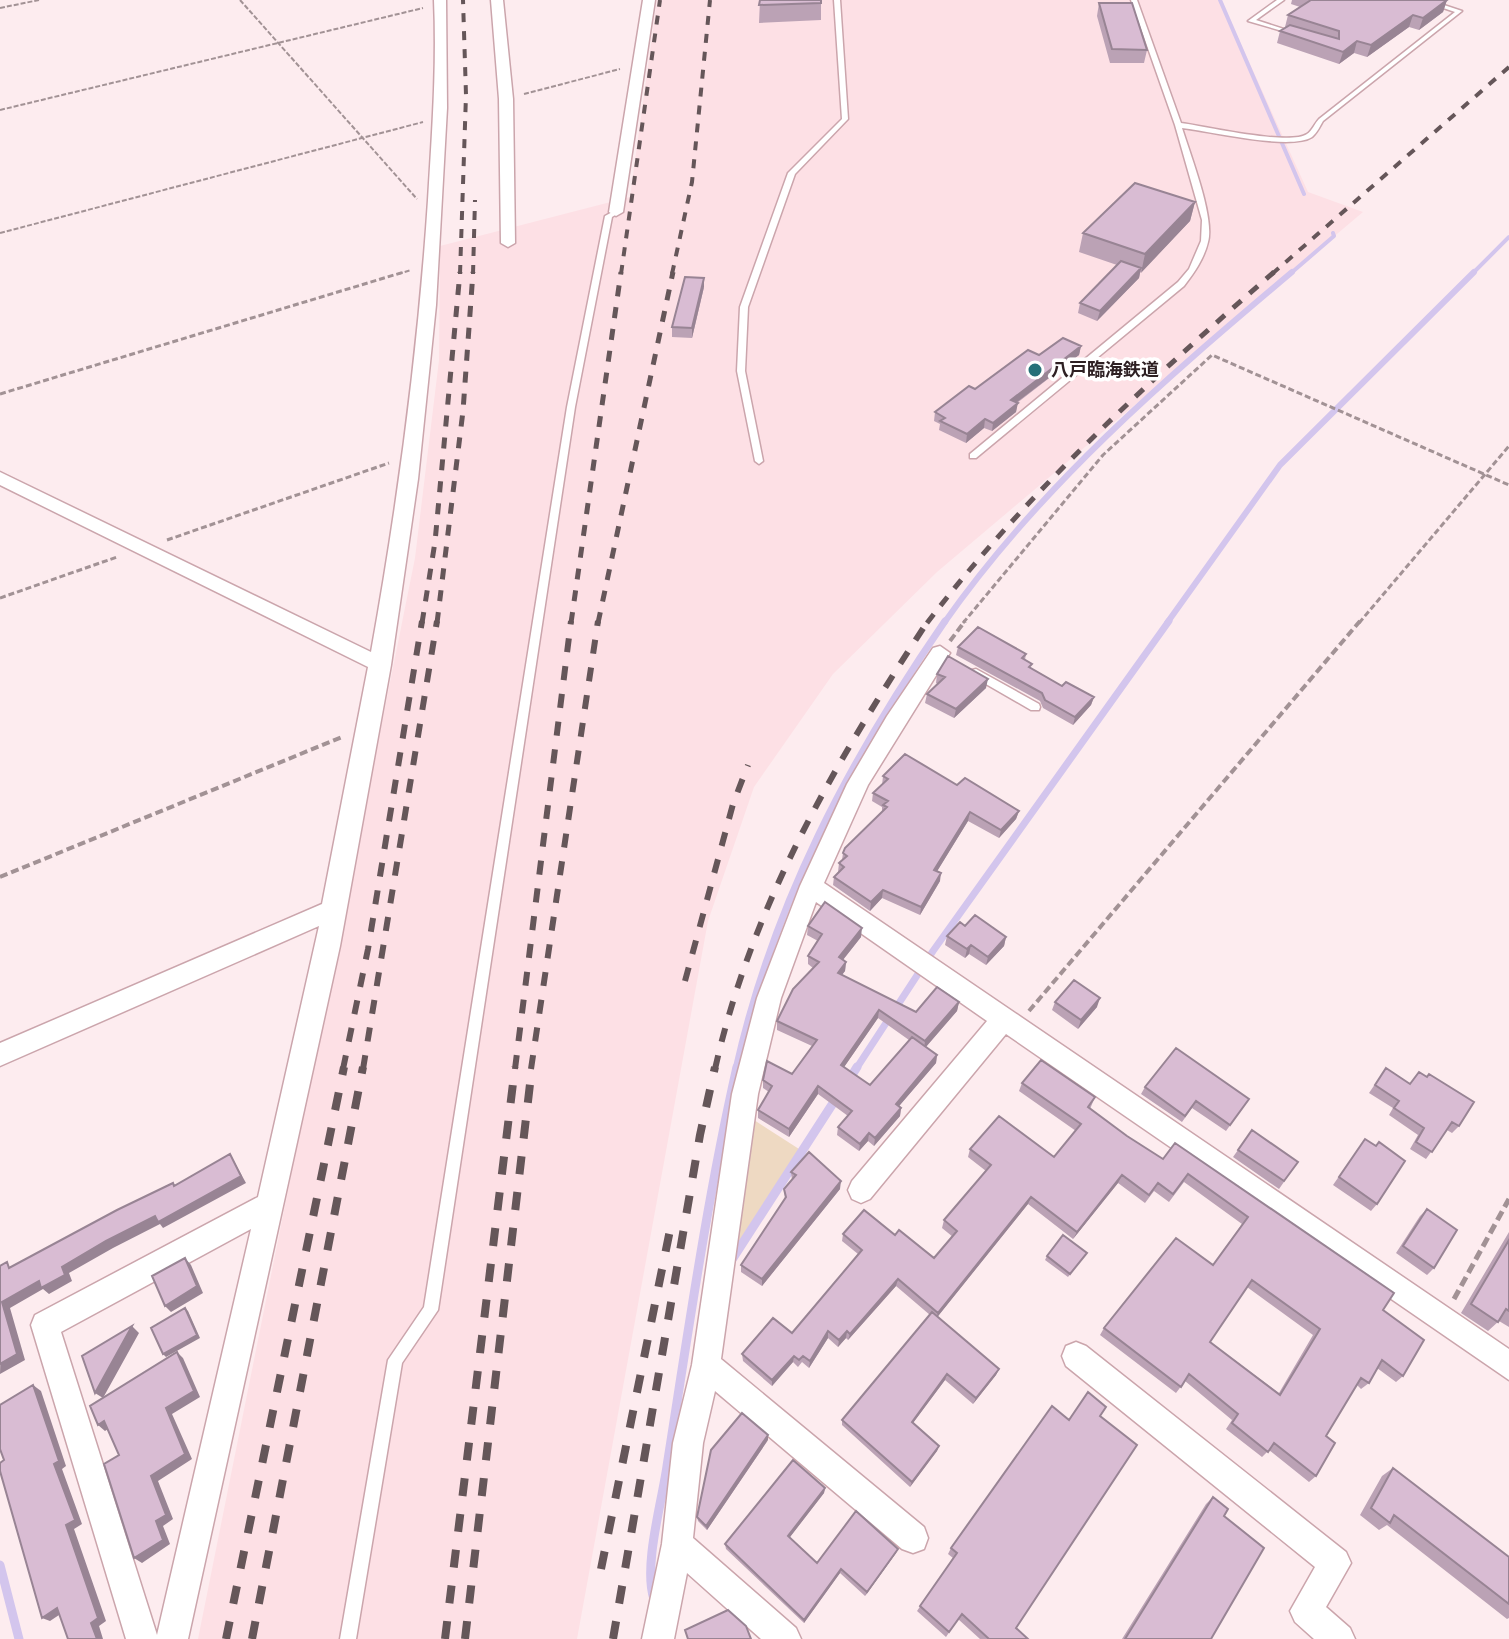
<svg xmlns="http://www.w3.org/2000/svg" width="1509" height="1639" font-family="Barlow,'Noto Sans JP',sans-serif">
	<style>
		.built { fill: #fde0e5 }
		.green { fill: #eed9c2 }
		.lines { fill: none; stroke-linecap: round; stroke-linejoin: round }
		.stream-far3 { stroke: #d3c5ed; stroke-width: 4 }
		.stream-far2 { stroke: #d3c5ed; stroke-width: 6 }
		.stream-far1 { stroke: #d3c5ed; stroke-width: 7 }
		.stream { stroke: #d3c5ed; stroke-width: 9 }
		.service-casing { stroke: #cba5ac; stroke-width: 3 }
		.minor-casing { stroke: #cba5ac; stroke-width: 3 }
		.path-far3 { stroke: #a29295; stroke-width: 2; stroke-dasharray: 5 2; stroke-linecap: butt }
		.path-far2 { stroke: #a29295; stroke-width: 3; stroke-dasharray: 6 3; stroke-linecap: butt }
		.path-far1 { stroke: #a29295; stroke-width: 4; stroke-dasharray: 8 4; stroke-linecap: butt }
		.path { stroke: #a29295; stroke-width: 5; stroke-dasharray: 10 5; stroke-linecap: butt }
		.service { fill: #fff; fill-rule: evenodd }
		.minor { fill: #fff; fill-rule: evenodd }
		.rail-far3 { stroke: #655659; stroke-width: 4; stroke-dasharray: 9 9; stroke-linecap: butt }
		.rail-far2 { stroke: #655659; stroke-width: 5; stroke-dasharray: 11 11; stroke-linecap: butt }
		.rail-far1 { stroke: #655659; stroke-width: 6; stroke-dasharray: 14 14; stroke-linecap: butt }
		.rail { stroke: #655659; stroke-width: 8; stroke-dasharray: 18 18; stroke-linecap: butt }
		.wall { fill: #bba2b5; fill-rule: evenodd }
		.shaded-wall { fill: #988494 }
		.building { fill: #d9bcd3; stroke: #988494; stroke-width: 2; fill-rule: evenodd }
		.poi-dot { fill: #267078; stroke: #fff; stroke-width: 3 }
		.labels { text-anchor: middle; stroke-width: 7; stroke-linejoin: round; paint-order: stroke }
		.far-poi-label { font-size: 18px; font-weight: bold; fill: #2e2023; stroke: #fff; text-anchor: start }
	</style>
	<rect width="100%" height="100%" fill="#fdecef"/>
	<path class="built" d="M657 0H1221L1308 192 1363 212 937 572 833 674 754 787 708 921 577 1639H198L415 558 439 360 440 246 630 197Z"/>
	<path class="green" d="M754 1120 799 1149 736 1249Z"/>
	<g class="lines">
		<path class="stream-far3" d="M1220 0 1304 194
			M1290 274 1334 236 1333 233
			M1472 274 1509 237"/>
		<path class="stream-far2" d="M944 623C1040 486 1165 379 1292 272
			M1167 623 1280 465 1474 272"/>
		<path class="stream-far1" d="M736 1069C773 904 849 760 945 621
			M856 1069 933 951 1169 621"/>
		<path class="stream" d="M849 1080 857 1067
			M733 1258 837 1097
			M0 1565 19 1639
			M654 1599C643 1566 662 1502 667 1466 688 1333 707 1199 737 1067"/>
		<defs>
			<path id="service" d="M834 0H840L848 119 795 174 748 307 745 371 763 461 759 464 755 461 737 371 740 307 788 173 842 119Z
				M1131 0H1137L1181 123C1205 126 1289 146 1307 134 1312 131 1315 123 1319 119L1455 12 1420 0H1429L1462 11 1323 121C1320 126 1317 133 1312 137 1291 151 1209 131 1182 128 1190 154 1215 218 1208 242 1204 259 1194 273 1184 286L976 458H970V454L1178 282 1189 269 1201 241 1202 220 1175 125Z
				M1277 0H1284L1256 20 1296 33V35L1248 21Z
				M616 210 620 212 612 217 575 407 438 1310 402 1363 356 1639H340L388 1360 424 1307 567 407 605 216Z
				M976 669 1039 704 1040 707 1039 710H1031L972 676 971 673 972 670Z"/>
			<path id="minor" d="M434 0H446L447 108 436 305 418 479 391 665 340 946 188 1639H126L31 1325 35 1315 258 1197 319 926 0 1066V1043L322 904 368 667 0 485V472L371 652C398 502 418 352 428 200 432 133 437 67 434 0ZM251 1229 157 1635 61 1332Z
				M491 0H503L513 99 515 243 508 247 501 243 499 99Z
				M643 0H655L623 212 616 216 609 212Z
				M940 646 950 653 868 785 824 883 1509 1349V1380L1006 1034 870 1199 861 1203 852 1199 848 1190 852 1181 987 1021 816 902 781 998 758 1094 721 1359 924 1527 928 1538 924 1549 913 1553 902 1549 715 1391 703 1443 693 1538 796 1628 801 1639H761L687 1573 674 1639H642L662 1544 673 1443 692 1365 732 1094 757 998 800 886 847 784 887 716 933 648Z
				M1076 1342 1086 1346 1346 1552 1351 1563 1326 1607 1350 1628 1355 1639H1314L1295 1622 1290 1611 1315 1567 1066 1366 1062 1356 1066 1346Z"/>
		</defs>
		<use href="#service" class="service-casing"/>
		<use href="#minor" class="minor-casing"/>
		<path class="path-far3" d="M240 0 417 199
			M0 8 39 0
			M524 94 620 69
			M0 110 423 8
			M0 233 423 122
			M398 274 411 270"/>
		<path class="path-far2" d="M0 394 404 272
			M167 540 389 463
			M0 598 117 557
			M963 623 1103 455 1212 355 1509 485
			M1359 623 1509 446"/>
		<path class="path-far1" d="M950 641 965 621
			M0 877 342 737
			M1029 1011 1360 621"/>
		<path class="path" d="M1454 1299 1509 1199"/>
		<use href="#service" class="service"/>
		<use href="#minor" class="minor"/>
		<path class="rail-far3" d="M460 274 466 95 463 0
			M473 274 475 200
			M621 274 660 0
			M672 274 692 182 710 0
			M1272 274 1509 67"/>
		<path class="rail-far2" d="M422 623 435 542 460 272
			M437 623 463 411 473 272
			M571 623 621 272
			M598 623 673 272
			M927 623C1028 491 1149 381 1274 272"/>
		<path class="rail-far1" d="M685 981 733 804 748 765
			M343 1069 368 949 422 621
			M363 1069 437 621
			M515 1069 571 621
			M531 1069 598 621
			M715 1069C752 904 836 761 928 621"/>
		<path class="rail" d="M601 1569 670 1230
			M226 1639 344 1067
			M252 1639 363 1067
			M445 1639 515 1067
			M465 1639 532 1067
			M613 1639 700 1135 715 1067"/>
	</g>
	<path class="wall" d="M760 0H821V20L759 23Z
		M1292 0H1447L1443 12 1419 30 1409 27 1367 57 1354 53 1339 64 1277 43 1280 31 1286 28 1285 27 1288 15 1300 7 1291 4Z
		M1099 3 1147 50 1144 63H1110L1097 16Z
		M1195 202 1190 221 1140 273 1139 278 1097 321 1078 313 1080 303 1117 265 1079 252 1083 233Z
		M704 287 692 338 672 337V327Z
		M1081 346 1079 355 1017 403 1016 412 992 431 984 428 966 443 939 430 940 424 934 421 935 412 1039 355Z
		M958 647 1026 654 1025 660 1031 668 1062 686 1094 697 1091 705 1073 725 1043 708 1040 701 956 655Z
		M937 674 986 688 954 718 925 703 927 694 938 684 936 683Z
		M883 776 957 785 1019 811 1016 819 999 838 968 821 937 871 940 881 920 915 882 898 870 911 833 885 834 877 838 872 839 863 842 860 843 853 882 812V807L872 801 873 793 882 785Z
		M808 926 861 937 843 960 846 962 845 971 842 975 916 1012 959 1002 957 1011 926 1047 937 1055 936 1063 899 1106 901 1108 900 1116 874 1146 868 1141 859 1151 837 1135 838 1127 848 1116 818 1094 789 1137 758 1118V1110L769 1092 763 1088V1080L792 1074 812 1046 777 1030V1021L813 968 808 964V956L818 941 807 935ZM878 1018 909 1040 870 1085 844 1067Z
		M965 926 1006 937 1004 946 986 965 969 954 965 958 945 945 947 936Z
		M1055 1002 1097 1007 1078 1029 1052 1010Z
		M1386 1068 1410 1084 1419 1072 1459 1126 1452 1133 1447 1130 1426 1159 1410 1149 1418 1135 1389 1115 1393 1108 1369 1093Z
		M1022 1083 1095 1097 1090 1109 1127 1136 1163 1159 1175 1143 1383 1310 1403 1376 1396 1382 1377 1368 1369 1383 1361 1389 1357 1385 1326 1436 1316 1476 1309 1482 1269 1450 1262 1457 1226 1429 1232 1420 1185 1381 1176 1393 1100 1335 1104 1328 1213 1265 1242 1224 1184 1182 1169 1202 1154 1191 1145 1203 1118 1183 1073 1239 1028 1204 937 1317 999 1369 996 1375 973 1404 945 1380 913 1423 939 1446 937 1451 910 1487 842 1425V1420L930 1315 896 1286 848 1340 846 1338 838 1347 828 1338 809 1368 802 1362 798 1367 793 1362 772 1386 743 1361 742 1354 792 1333 858 1254 842 1241 843 1234 895 1235 934 1258 953 1237 942 1228 944 1220 986 1171 968 1157 970 1149 1054 1157 1076 1131 1019 1091ZM1247 1287 1313 1335 1279 1393 1210 1342Z
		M1145 1087 1249 1099 1226 1131 1192 1108 1182 1122 1141 1094Z
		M1365 1139 1377 1204 1371 1211 1333 1185Z
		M1238 1150 1298 1162 1279 1189 1233 1157Z
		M791 1172 840 1189 762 1286 741 1272V1265L785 1199 784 1189 792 1180Z
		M1427 1209 1434 1268 1427 1275 1396 1253 1420 1216Z
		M1509 1232V1327L1499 1321 1488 1331 1461 1313Z
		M1087 1253 1068 1277 1045 1260 1047 1256Z
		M1100 1416 1016 1628 1028 1639H980L958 1619 946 1637 917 1611 953 1558 948 1554 951 1548 1069 1420Z
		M768 1440 707 1530 698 1521 697 1517Z
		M1393 1468 1509 1557V1618L1507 1619 1387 1525 1379 1530 1360 1515 1382 1476Z
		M825 1488 824 1493 789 1538 817 1563 896 1553 865 1596 840 1573 804 1623 726 1549 725 1544Z
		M1213 1497 1224 1516 1211 1639H1122L1206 1504Z"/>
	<path class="shaded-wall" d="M1447 0 1443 12 1419 30 1423 18Z
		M1413 15 1409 27 1367 57 1371 45Z
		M1357 41 1354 53 1339 64 1343 52Z
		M1195 202 1190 221 1141 273 1145 254Z
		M1141 268 1139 278 1097 321 1100 311Z
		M704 278V287L692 338V328Z
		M1081 346 1079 355 1009 408 1011 400Z
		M1018 403 1016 412 992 431 993 423Z
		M985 419 984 428 966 443 967 434Z
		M988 679 986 688 954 718 956 709Z
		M1094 697 1091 705 1073 725 1075 717Z
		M1019 811 1016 819 999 838 1001 830Z
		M970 812 968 821 933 878 934 870Z
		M941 873 940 881 920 915 921 907Z
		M883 890 882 898 870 911 871 902Z
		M862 928 861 937 838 966 839 957Z
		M1006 937 1004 946 986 965 988 957Z
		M971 945 969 954 965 958 967 949Z
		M846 962 845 971 837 981 838 973Z
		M1100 998 1097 1007 1078 1029 1081 1020Z
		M959 1002 957 1011 924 1049 925 1041Z
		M879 1010 878 1018 840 1073 841 1065Z
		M937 1055 936 1063 894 1112 896 1104Z
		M818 1086V1094L789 1137V1129Z
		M901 1108 900 1116 874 1146 875 1138Z
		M869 1133 868 1141 859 1151 860 1144Z
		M230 1154 246 1183 163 1228 160 1224 113 1248 69 1273 72 1281 49 1294 43 1289 10 1308 25 1360 0 1374 2 1302 62 1267Z
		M1122 1175 1118 1183 1073 1239 1077 1232Z
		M841 1181 840 1189 762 1286V1279Z
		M1031 1197 1028 1204 935 1320 938 1313Z
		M185 1258 191 1265 203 1293 171 1312 165 1306Z
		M898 1279 896 1286 848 1340 850 1334Z
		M185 1308 188 1311 200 1338 166 1357 163 1354Z
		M132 1326 139 1333 103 1398 95 1393Z
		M828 1331V1338L809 1368 810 1361Z
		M847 1331 846 1338 838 1347 839 1340Z
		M177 1352 183 1358 200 1397 172 1414 192 1459 158 1481 173 1519 163 1526 170 1544 142 1563 134 1558 156 1521 151 1476Z
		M794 1356 793 1362 772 1386V1380Z
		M999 1369 996 1375 973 1404 976 1398Z
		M947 1374 945 1380 910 1427 912 1422Z
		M33 1385 41 1391 66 1466 62 1469 82 1524 74 1529 106 1621 99 1626 103 1639H97L91 1623 66 1525 54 1464Z
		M104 1421 111 1427 105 1431 98 1425Z
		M768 1435V1440L707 1530 706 1526Z
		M939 1446 937 1451 910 1487 912 1482Z
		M825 1488 824 1493 787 1541 788 1536Z
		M898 1549 896 1553 865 1596 867 1592Z
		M841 1569 840 1573 804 1623V1620Z
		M57 1608 65 1611 50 1621 42 1618Z"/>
	<path class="building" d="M760 0H821V3L759 5Z
		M1311 0H1447L1423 18 1413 15 1371 45 1357 41 1343 52 1280 31 1290 25 1339 39V31L1288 15Z
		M1099 3H1132L1147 50 1112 49Z
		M1135 183 1195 202 1145 254 1083 233Z
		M1121 261 1141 268 1100 311 1080 303Z
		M685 277 704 278 692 328 672 327Z
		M1063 338 1081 346 1011 400 1018 403 993 423 985 419 967 434 940 421 945 418 935 412 969 386 975 389 1028 350 1039 355Z
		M978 627 1026 654 1022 658 1032 664 1029 667 1062 686 1066 682 1094 697 1075 717 1045 700 1042 693 958 647Z
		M948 656 988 679 956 709 927 694 945 677 937 674Z
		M905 754 957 785 965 778 1019 811 1001 830 970 812 934 870 941 873 921 907 883 890 871 902 834 877 844 867 839 863 847 856 843 853 845 848 887 807 883 805 888 801 873 793 888 779 883 776Z
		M825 902 862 928 839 957 846 962 838 973 916 1012 937 987 959 1002 925 1041 879 1010 841 1065 870 1085 912 1037 937 1055 896 1104 901 1108 875 1138 869 1133 860 1144 838 1127 852 1111 818 1086 789 1129 758 1110 772 1086 763 1080 767 1061 792 1074 817 1040 777 1021 793 989 819 962 808 956 822 934 808 926Z
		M975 915 1006 937 988 957 971 945 967 949 947 936 960 922 965 926Z
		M1074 980 1100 998 1081 1020 1055 1002Z
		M1176 1048 1249 1099 1230 1125 1196 1101 1185 1116 1145 1087Z
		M1041 1060 1095 1097 1088 1107 1127 1136 1163 1159 1175 1143 1394 1293 1383 1310 1424 1340 1403 1376 1382 1360 1369 1383 1361 1378 1326 1436 1335 1443 1316 1476 1274 1443 1268 1452 1232 1423 1238 1414 1189 1374 1181 1387 1104 1328 1176 1238 1213 1265 1248 1217 1188 1174 1173 1194 1158 1183 1149 1195 1122 1175 1077 1232 1031 1197 938 1313 898 1279 850 1334 847 1331 839 1340 828 1331 810 1361 803 1356 799 1360 794 1356 772 1380 742 1354 773 1318 792 1333 862 1250 843 1234 864 1210 895 1235 899 1230 934 1258 957 1231 944 1220 991 1165 970 1149 999 1116 1054 1157 1081 1124 1022 1083ZM1252 1280 1320 1329 1280 1395 1210 1342Z
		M1386 1068 1410 1084 1419 1072 1427 1077 1429 1074 1474 1102 1459 1126 1452 1122 1432 1152 1416 1142 1424 1128 1394 1108 1399 1101 1375 1085Z
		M1252 1130 1298 1162 1284 1181 1238 1150Z
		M1365 1139 1376 1146 1379 1142 1405 1161 1377 1204 1339 1177Z
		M809 1152 841 1181 762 1279 741 1265 786 1197 784 1189 796 1175 791 1172Z
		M230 1154 241 1176 158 1222 155 1216 106 1241 62 1267 65 1275 41 1288 39 1281 2 1302 17 1354 0 1364V1266L7 1262 9 1268 117 1210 173 1183 174 1186Z
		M1427 1209 1457 1230 1434 1268 1403 1246Z
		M1063 1235 1087 1253 1070 1274 1047 1256Z
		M1509 1240V1311L1506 1309 1498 1322 1471 1304Z
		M185 1258 197 1286 165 1306 152 1276Z
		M185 1308 197 1335 163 1354 151 1328Z
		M932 1312 999 1369 976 1398 947 1374 912 1422 939 1446 912 1482 842 1420Z
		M132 1326 95 1393 82 1356Z
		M177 1352 194 1391 166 1408 185 1454 151 1476 166 1515 156 1521 163 1540 134 1558 104 1464 119 1455 104 1421 98 1425 90 1406Z
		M33 1385 59 1461 54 1464 75 1520 66 1525 98 1618 91 1623 97 1639H68L57 1608 42 1618 0 1471V1463L4 1460 0 1449V1405Z
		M1088 1392 1106 1407 1100 1416 1137 1445 1016 1628 1028 1639H989L962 1614 949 1632 920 1606 957 1553 951 1548 1052 1406 1069 1420Z
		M742 1413 768 1435 706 1526 697 1517 711 1450Z
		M793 1460 825 1488 788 1536 817 1563 856 1511 898 1549 867 1592 841 1569 804 1620 725 1544Z
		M1393 1468 1509 1557V1604L1394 1515 1390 1523 1371 1508Z
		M1213 1497 1228 1509 1224 1516 1264 1548 1211 1639H1125Z
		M728 1610 746 1626 751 1639H688L685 1630Z"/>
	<circle class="poi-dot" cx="1035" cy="370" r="8"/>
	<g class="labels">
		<g class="far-poi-label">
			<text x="1051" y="376">八戸臨海鉄道</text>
		</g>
	</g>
</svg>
